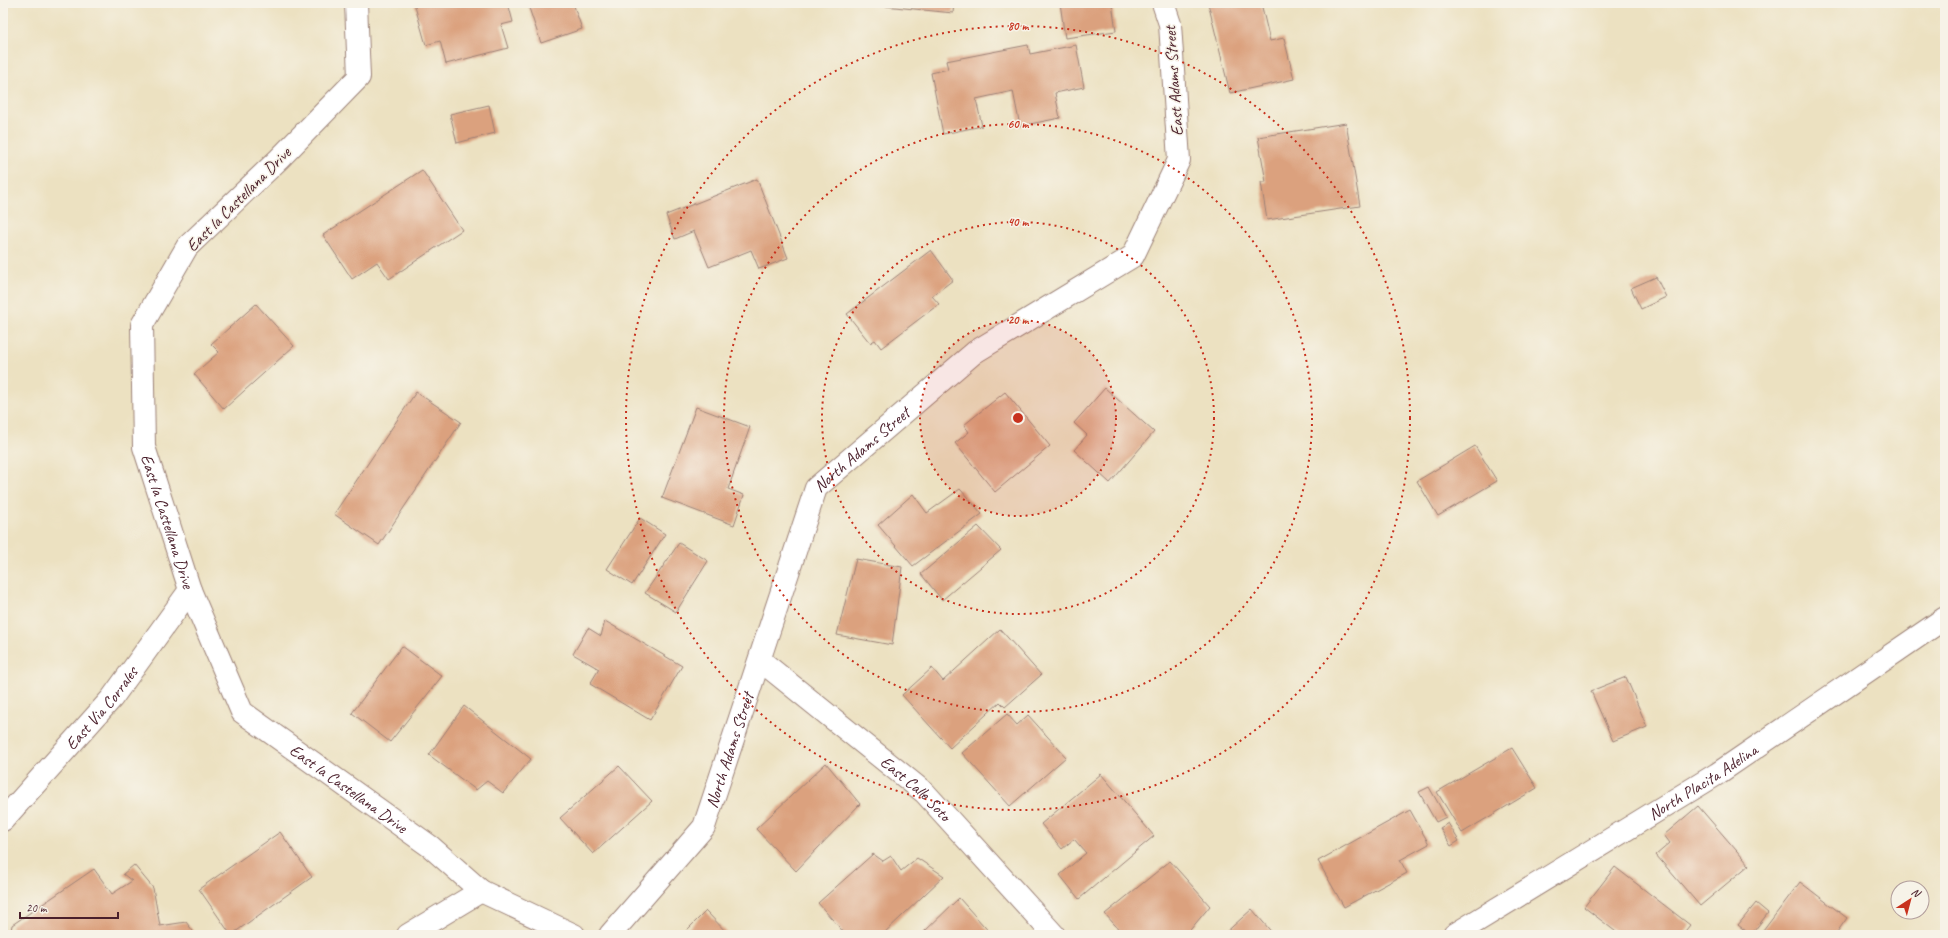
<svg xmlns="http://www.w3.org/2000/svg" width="1948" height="938" font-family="Caveat,sans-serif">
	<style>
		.building { fill: #dba17e }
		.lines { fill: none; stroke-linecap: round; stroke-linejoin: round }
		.minor-casing { stroke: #9b8076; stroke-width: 24 }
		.minor { stroke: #fff; stroke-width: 22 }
		.ring { fill: none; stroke: #c8321e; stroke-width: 2; stroke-dasharray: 2 4 }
		.labels { text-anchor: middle; stroke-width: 3; stroke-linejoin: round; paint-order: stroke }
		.street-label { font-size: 17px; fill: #4a1f2b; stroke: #f7f3e8 }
		.centre { fill: #c8321e; stroke: #f7f3e8; stroke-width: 2 }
		.ring-label { font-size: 12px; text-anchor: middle; font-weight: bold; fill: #c8321e; stroke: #f7f3e8; stroke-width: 3; stroke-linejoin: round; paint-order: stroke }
	</style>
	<rect width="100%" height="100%" fill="#f7f3e8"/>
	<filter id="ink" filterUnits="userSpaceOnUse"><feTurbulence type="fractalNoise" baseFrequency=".025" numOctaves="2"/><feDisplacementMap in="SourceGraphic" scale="8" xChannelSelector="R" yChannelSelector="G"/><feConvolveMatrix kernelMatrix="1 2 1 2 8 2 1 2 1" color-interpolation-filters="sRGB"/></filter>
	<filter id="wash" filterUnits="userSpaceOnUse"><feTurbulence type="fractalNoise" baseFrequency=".012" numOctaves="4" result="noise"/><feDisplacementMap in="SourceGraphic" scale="16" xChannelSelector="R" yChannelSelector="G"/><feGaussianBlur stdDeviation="0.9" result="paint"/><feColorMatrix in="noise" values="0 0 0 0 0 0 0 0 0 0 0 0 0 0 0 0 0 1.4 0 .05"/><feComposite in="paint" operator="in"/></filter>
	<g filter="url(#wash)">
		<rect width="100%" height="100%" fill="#ece1c1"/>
		<g id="blocks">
			<path class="building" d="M414 3H508L513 22 501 25 508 48 446 64 440 41 426 45Z
				M535 3H573L582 29 541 43 529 8 536 5Z
				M875 3H954L953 13 875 5Z
				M1060 3H1112L1116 31 1065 38Z
				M1208 3H1261L1270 41 1284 38 1294 79 1230 93Z
				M1028 45 1030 54 1076 45 1084 87 1055 93 1060 118 1020 126 1013 91 976 99 982 126 943 134 931 73 948 69 946 61Z
				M489 105 495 133 457 143 450 114Z
				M1346 123 1360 206 1267 220 1261 182H1266L1258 137Z
				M422 170 462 230 389 279 377 262 352 279 323 235Z
				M757 179 788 258 759 269 751 250 709 267 694 231 675 239 666 215Z
				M931 250 953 280 932 296 939 304 881 348 875 340 870 343 847 314Z
				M1656 277 1666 297 1641 309 1631 288Z
				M256 304 294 346 224 409 194 374 219 352 211 344Z
				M1105 388 1154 432 1110 483 1074 450 1087 435 1074 423Z
				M416 392 461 422 379 545 334 514Z
				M1005 392 1050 446 995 492 955 443 969 432 964 425Z
				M696 407 750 427 728 489 744 495 734 525 662 498Z
				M1475 446 1497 481 1438 516 1417 481Z
				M960 489 982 514 913 566 878 525 913 494 927 513Z
				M640 518 665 534 632 585 607 569Z
				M978 526 1001 550 942 600 921 574Z
				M679 543 708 561 676 612 645 593Z
				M856 559 902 567 892 645 837 635Z
				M605 621 682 666 650 720 590 684 599 669 573 654 588 628 601 636Z
				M1000 629 1041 675 1005 707 1000 702 950 748 902 695 932 668 943 681Z
				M402 646 442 676 390 742 352 713Z
				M1626 677 1647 727 1613 741 1591 691Z
				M464 706 531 759 503 793 487 781 476 790 429 755Z
				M1007 714 1017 725 1028 715 1066 757 1010 806 962 753Z
				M1512 748 1537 788 1462 833 1437 792Z
				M826 763 860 804 796 871 756 829Z
				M619 766 652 801 593 854 560 818Z
				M1101 774 1154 836 1079 899 1060 875 1086 853 1074 839 1062 849 1041 824Z
				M1429 787 1446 817 1436 822 1419 792Z
				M1698 806 1749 865 1700 906 1656 855 1670 843 1664 835Z
				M1410 810 1429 844 1400 860 1407 873 1344 907 1318 861Z
				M1448 823 1459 841 1451 846 1440 828Z
				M280 832 312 877 231 935 199 889Z
				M873 854 883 861 891 856 901 871 917 858 944 876 882 935H846L818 903Z
				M1170 861 1210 906 1186 935H1124L1105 914Z
				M134 865 153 888 160 926 186 922 196 935H10L12 925 94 869 112 894 132 881 123 874Z
				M1615 867 1690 925 1682 935H1620L1584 907Z
				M1800 882 1847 918 1835 935H1768L1763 931Z
				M959 898 992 935H921Z
				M1756 903 1768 913 1751 935 1738 925Z
				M1252 909 1274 935H1223Z
				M706 911 729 935H682Z"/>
		</g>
	</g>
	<g filter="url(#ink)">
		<use href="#blocks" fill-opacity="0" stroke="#9b8076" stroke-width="1"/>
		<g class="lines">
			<defs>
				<g id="minor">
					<path id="s1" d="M356 3 359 77 279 159 187 247 142 325 144 447 190 590 242 712 431 847 481 891 574 935"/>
					<path id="s2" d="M760 660 925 793 1054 935"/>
					<path id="s3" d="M3 820 112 698 190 590"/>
					<path d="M408 935 481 891"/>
					<path id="s4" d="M610 935 704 827 816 488 975 352 1133 256 1179 160 1170 24 1163 3"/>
					<path id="s5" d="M1454 935 1717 774 1945 618"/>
				</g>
			</defs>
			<use href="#minor" class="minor-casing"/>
			<use href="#minor" class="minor"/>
		</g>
	</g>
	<circle cx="1018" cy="418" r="98" fill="#c8321e" fill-opacity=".12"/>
	<g class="ring">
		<circle cx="1018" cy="418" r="98"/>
		<circle cx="1018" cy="418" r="196"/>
		<circle cx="1018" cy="418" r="294"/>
		<circle cx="1018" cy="418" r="392"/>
	</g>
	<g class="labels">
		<g class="street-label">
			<text transform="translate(1173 81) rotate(-94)" y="6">East Adams Street</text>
			<text transform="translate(238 199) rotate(-45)" y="6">East la Castellana Drive</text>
			<text dy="6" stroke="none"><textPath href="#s4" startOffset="560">North Adams Street</textPath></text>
			<text dy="6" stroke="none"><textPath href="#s1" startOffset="606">East la Castellana Drive</textPath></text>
			<text dy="6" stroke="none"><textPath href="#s3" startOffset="149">East Via Corrales</textPath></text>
			<text dy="6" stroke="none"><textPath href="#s4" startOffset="224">North Adams Street</textPath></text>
			<text dy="6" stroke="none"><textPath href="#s5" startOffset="292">North Placita Adelina</textPath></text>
			<text dy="6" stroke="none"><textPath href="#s1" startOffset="942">East la Castellana Drive</textPath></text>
			<text dy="6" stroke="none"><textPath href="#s2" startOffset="202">East Calle Soto</textPath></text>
		</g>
	</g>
	<circle cx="1018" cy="418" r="6" class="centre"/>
	<g class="ring-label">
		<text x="1018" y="30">80 m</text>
		<text x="1018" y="128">60 m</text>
		<text x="1018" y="226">40 m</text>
		<text x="1018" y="324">20 m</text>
	</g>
	<rect width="1948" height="938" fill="none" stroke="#f7f3e8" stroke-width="16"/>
	<g transform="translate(1910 900) rotate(36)"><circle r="19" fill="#f7f3e8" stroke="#b29e9c"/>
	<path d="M0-3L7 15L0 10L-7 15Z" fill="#c8321e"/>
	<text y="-6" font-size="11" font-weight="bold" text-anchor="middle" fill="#4a1f2b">N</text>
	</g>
	<path d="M20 912v6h98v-6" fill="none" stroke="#4a1f2b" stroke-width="2"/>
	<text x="26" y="912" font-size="12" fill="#4a1f2b" stroke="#f7f3e8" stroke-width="3" paint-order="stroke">20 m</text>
</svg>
